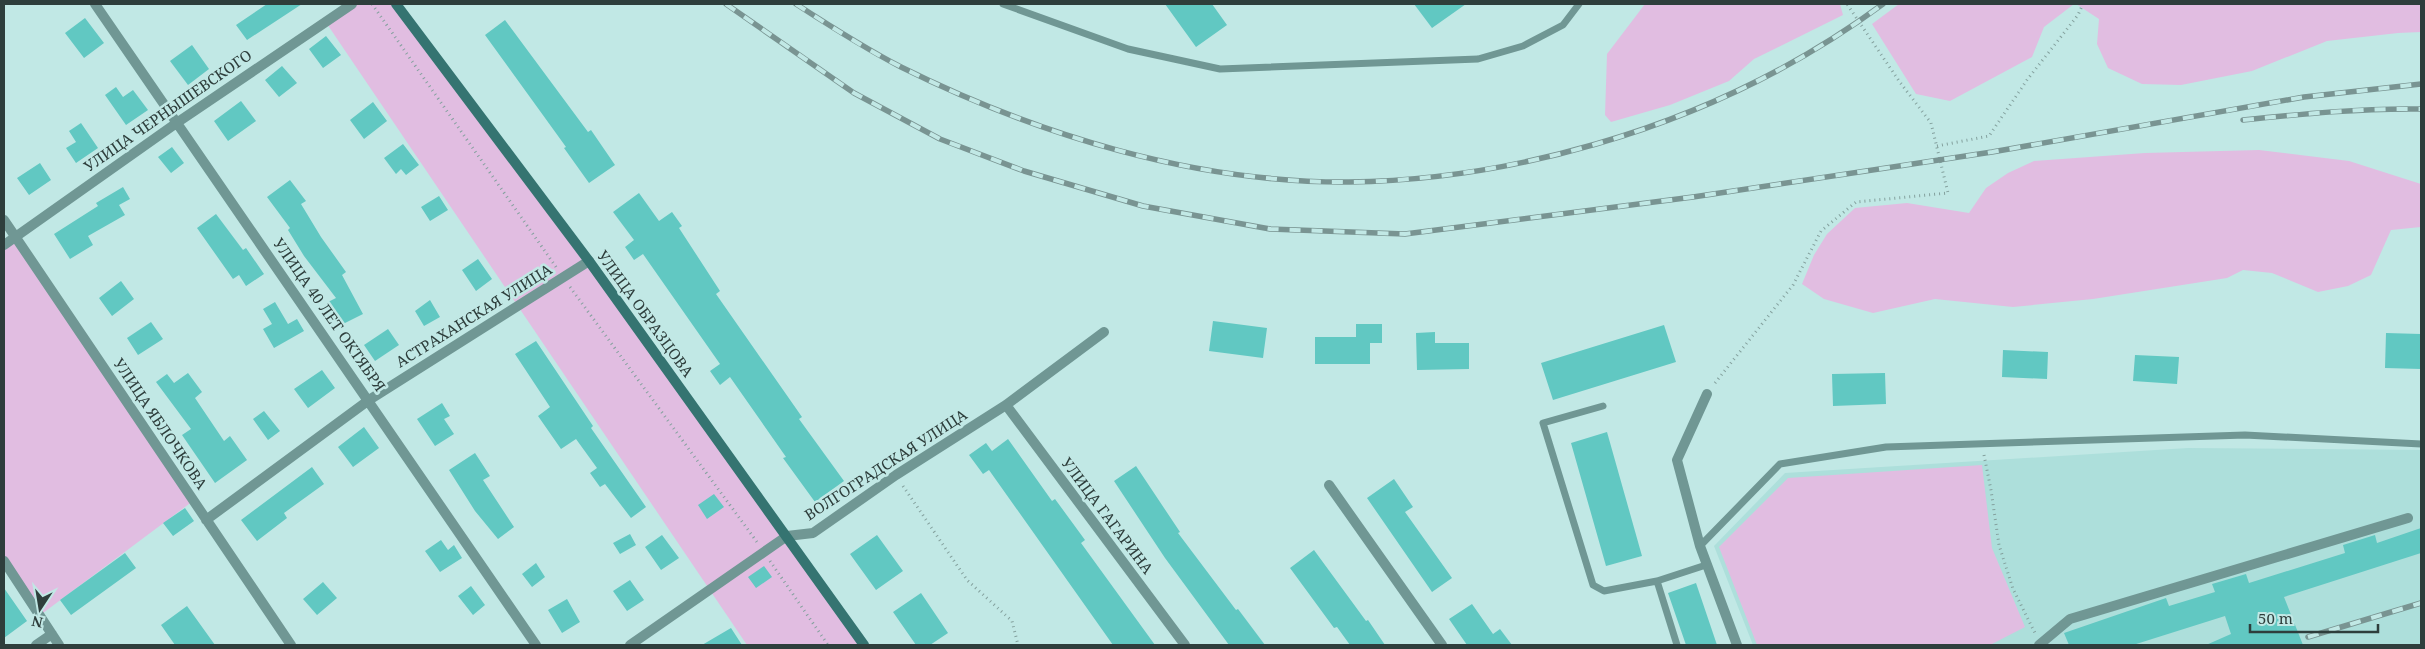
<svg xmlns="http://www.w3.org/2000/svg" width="2425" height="649" font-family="'Noto Serif',serif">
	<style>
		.built { fill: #addfdb }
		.green { fill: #e1bde1 }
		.building { fill: #61c8c2 }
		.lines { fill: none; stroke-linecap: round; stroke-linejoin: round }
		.path { stroke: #84a19e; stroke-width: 3; stroke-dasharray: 1 4; stroke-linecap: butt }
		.lane { stroke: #709794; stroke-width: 7 }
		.street { stroke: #709794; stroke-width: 10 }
		.secondary { stroke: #357471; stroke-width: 10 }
		.rail-casing { stroke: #799492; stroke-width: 5.5 }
		.rail { stroke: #c1e8e5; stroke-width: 4; stroke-dasharray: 11; stroke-linecap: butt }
		.labels { text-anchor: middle; stroke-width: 5; stroke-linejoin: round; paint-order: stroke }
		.street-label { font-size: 15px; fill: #2e3e3c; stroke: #c1e8e5 }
	</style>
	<rect width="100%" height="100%" fill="#c1e8e5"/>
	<path class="built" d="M2188 448 2421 450V645H1753L1714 546 1785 473Z"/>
	<path class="green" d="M352 4H396L864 645H747L325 21Z
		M1645 4H1840L1843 15 1754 59 1729 81 1670 105 1611 122 1605 115 1607 54Z
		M1899 4H2074L2044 27 2032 57 1950 101 1916 94 1872 24Z
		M2076 4H2421V32L2398 33 2327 41 2252 71 2181 85 2142 84 2108 68 2097 44 2099 19Z
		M2259 150 2349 161 2421 184V227L2391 230 2371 275 2348 286 2318 292 2272 273 2243 270 2227 278 2093 299 2013 307 1935 299 1873 313 1824 299 1802 284 1814 255 1827 234 1855 208 1907 203 1969 213 1986 188 2008 173 2034 161 2145 153Z
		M16 237 193 501 39 616 4 561V245Z
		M1982 465 1992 548 2025 627 1990 645H1757L1719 547 1788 478Z"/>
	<path class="building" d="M267 4H302L247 40 236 25Z
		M1165 4H1212L1227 25 1196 47Z
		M1414 4H1466L1432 28Z
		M85 18 104 43 84 58 65 33Z
		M505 20 588 132 591 130 615 165 589 183 564 148 566 147 485 35Z
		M326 36 341 55 323 68 309 49Z
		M192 45 209 69 188 85 170 61Z
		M282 66 297 83 279 97 265 80Z
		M116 87 123 97 133 90 148 110 126 125 105 95Z
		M241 101 256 121 228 141 214 121Z
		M373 102 387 121 364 139 350 120Z
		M81 123 98 148 76 163 66 148 76 142 69 131Z
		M403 144 419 165 406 175 401 169 396 174 384 158Z
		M172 147 184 163 171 173 158 157Z
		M40 163 51 180 29 195 17 178Z
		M290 180 306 201 301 204 321 237 346 272 342 275 363 314 341 325 328 302 336 298 304 256 288 230 290 228 267 197Z
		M123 187 130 199 119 205 125 215 88 236 93 245 70 259 54 234 98 206 96 203Z
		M639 193 659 221 672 212 682 226 679 228 720 291 716 294 802 417 799 419 844 481 815 502 783 458 786 457 730 377 720 385 710 371 720 364 643 254 634 260 625 247 634 240 613 212Z
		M439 196 448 210 430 221 421 207Z
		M216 214 243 250 246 248 264 274 246 286 239 275 233 279 197 228Z
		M478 259 492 279 476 291 462 270Z
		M121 281 134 299 112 316 99 298Z
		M430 300 440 317 424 326 415 311Z
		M275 302 288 324 297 319 304 331 274 348 263 329 272 324 263 309Z
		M1213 321 1267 328 1263 358 1209 351Z
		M151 322 163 339 138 355 127 338Z
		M1356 324H1382V343H1370V364H1315V337H1356Z
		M1664 325 1676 362 1553 400 1541 363Z
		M388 329 399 345 375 361 364 345Z
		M1435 332V343H1469V369L1417 370 1416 333Z
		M2386 333 2421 334V369L2385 368Z
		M536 341 593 426 591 428 646 507 631 518 605 484 600 487 590 473 597 468 576 439 561 449 538 416 550 407 515 354Z
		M2003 350 2048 352 2047 379 2002 377Z
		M2135 355 2179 357 2177 384 2133 381Z
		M322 370 335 388 308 408 294 389Z
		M188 373 202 392 195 398 224 441 230 436 247 460 215 483 182 435 191 429 156 382 167 374 174 383Z
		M1885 373 1886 404 1833 406 1832 374Z
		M442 403 450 416 444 419 454 434 435 446 417 419Z
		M264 411 280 431 268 440 253 419Z
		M364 427 379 448 353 467 338 447Z
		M1607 432 1642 556 1606 566 1571 443Z
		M1008 439 1052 501 1055 499 1085 540 1081 543 1155 645H1113L989 470 983 474 969 455 986 443 992 451Z
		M475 453 490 476 483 480 514 527 498 539 475 511 449 470Z
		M1136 466 1180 532 1178 533 1236 610 1238 609 1265 645H1229L1165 558 1114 481Z
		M312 467 324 484 284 513 287 518 257 541 241 520Z
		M1394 479 1413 507 1405 512 1452 578 1432 592 1367 498Z
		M714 494 724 507 707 519 698 505Z
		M185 508 194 521 173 536 163 523Z
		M2421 528V553L2284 597 2303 645H2206L2231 634 2225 616 2133 645H2069L2064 633 2166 598 2169 606 2215 592 2212 584 2246 574 2249 583 2345 553 2343 545 2375 535 2377 543Z
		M630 534 636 545 620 554 613 543Z
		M662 535 679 558 661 570 645 547Z
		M877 535 903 571 876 590 850 554Z
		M441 540 448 550 454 545 462 558 440 572 425 551Z
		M1314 550 1366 621 1368 620 1385 645H1350L1337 627 1334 628 1290 568Z
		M125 553 136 568 71 615 60 600Z
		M536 563 545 577 532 587 522 574Z
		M764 566 772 577 756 588 748 577Z
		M630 580 644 600 627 611 613 591Z
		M323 582 337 598 317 615 303 599Z
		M1696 583 1717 645H1686L1668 593Z
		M471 586 485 605 473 615 458 596Z
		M4 588 27 621 4 638Z
		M921 593 948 633 930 645H916L893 612Z
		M567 599 580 622 562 633 548 610Z
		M1472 604 1493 634 1500 629 1512 645H1467L1449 619Z
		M187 606 215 645H175L161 625Z
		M731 628 742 645H702Z"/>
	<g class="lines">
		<path class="path" d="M372 4 556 267
			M1937 146 1989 136 2027 80 2078 15 2083 4
			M570 287 757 542
			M1715 383 1793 285 1821 231 1856 202 1948 193 1931 123 1899 81 1847 4
			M1984 455 1991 490 1999 545 2013 589 2035 633
			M903 486 967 580 1012 621 1018 645
			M770 561 828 645"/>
		<path class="lane" d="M1003 4 1128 49 1220 69 1478 59 1523 46 1563 25 1579 4
			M1603 406 1543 423 1593 585 1604 591 1657 581 1706 565
			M1700 546 1780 464 1886 447 2245 435 2421 444
			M1657 581 1677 645"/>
		<path class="street" d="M95 4 536 645
			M4 220 291 645
			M4 245 178 122 352 4
			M1707 394 1677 460 1700 546 1737 645
			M1006 405 1185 645
			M1329 485 1442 645
			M206 520 369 400 589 261
			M4 561 59 645
			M36 645 52 634
			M630 645 787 536 813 533 896 475 1006 405 1104 332
			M2039 645 2070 619 2408 518"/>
		<path class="secondary" d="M396 4 589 261 864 645"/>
		<defs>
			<path id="rail" d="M726 4 854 93 940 139 1024 171 1143 206 1270 229 1405 234 1693 197 1992 152 2304 97 2421 84
				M796 4C830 26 864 48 901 67 1038 135 1194 183 1349 182 1432 181 1517 167 1596 144 1700 114 1796 68 1883 4
				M2243 120C2302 114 2362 108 2421 109
				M2308 637 2421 603"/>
		</defs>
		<use href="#rail" class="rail-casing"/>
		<use href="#rail" class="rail"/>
	</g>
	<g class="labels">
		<g class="street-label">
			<text transform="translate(168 111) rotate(-35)" y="5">УЛИЦА ЧЕРНЫШЕВСКОГО</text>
			<text transform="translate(645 314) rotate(54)" y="5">УЛИЦА ОБРАЗЦОВА</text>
			<text transform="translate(329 315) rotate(55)" y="5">УЛИЦА 40 ЛЕТ ОКТЯБРЯ</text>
			<text transform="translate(474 316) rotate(-32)" y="5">АСТРАХАНСКАЯ УЛИЦА</text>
			<text transform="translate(160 424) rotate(56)" y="5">УЛИЦА ЯБЛОЧКОВА</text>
			<text transform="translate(886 465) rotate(-33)" y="5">ВОЛГОГРАДСКАЯ УЛИЦА</text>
			<text transform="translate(1107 516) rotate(53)" y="5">УЛИЦА ГАГАРИНА</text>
		</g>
	</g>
	<rect width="2425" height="649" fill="none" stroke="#2e3e3c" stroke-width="10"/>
	<g transform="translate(40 609) rotate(192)" stroke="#c1e8e5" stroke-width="4" paint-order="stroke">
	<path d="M0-4L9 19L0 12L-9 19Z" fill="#2e3e3c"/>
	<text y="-8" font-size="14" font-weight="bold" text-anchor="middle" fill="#2e3e3c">N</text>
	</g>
	<path d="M2250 624v8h128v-8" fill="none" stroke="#2e3e3c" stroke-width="2.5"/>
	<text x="2258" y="624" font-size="15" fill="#2e3e3c" stroke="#c1e8e5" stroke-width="4" paint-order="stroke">50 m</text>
</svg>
